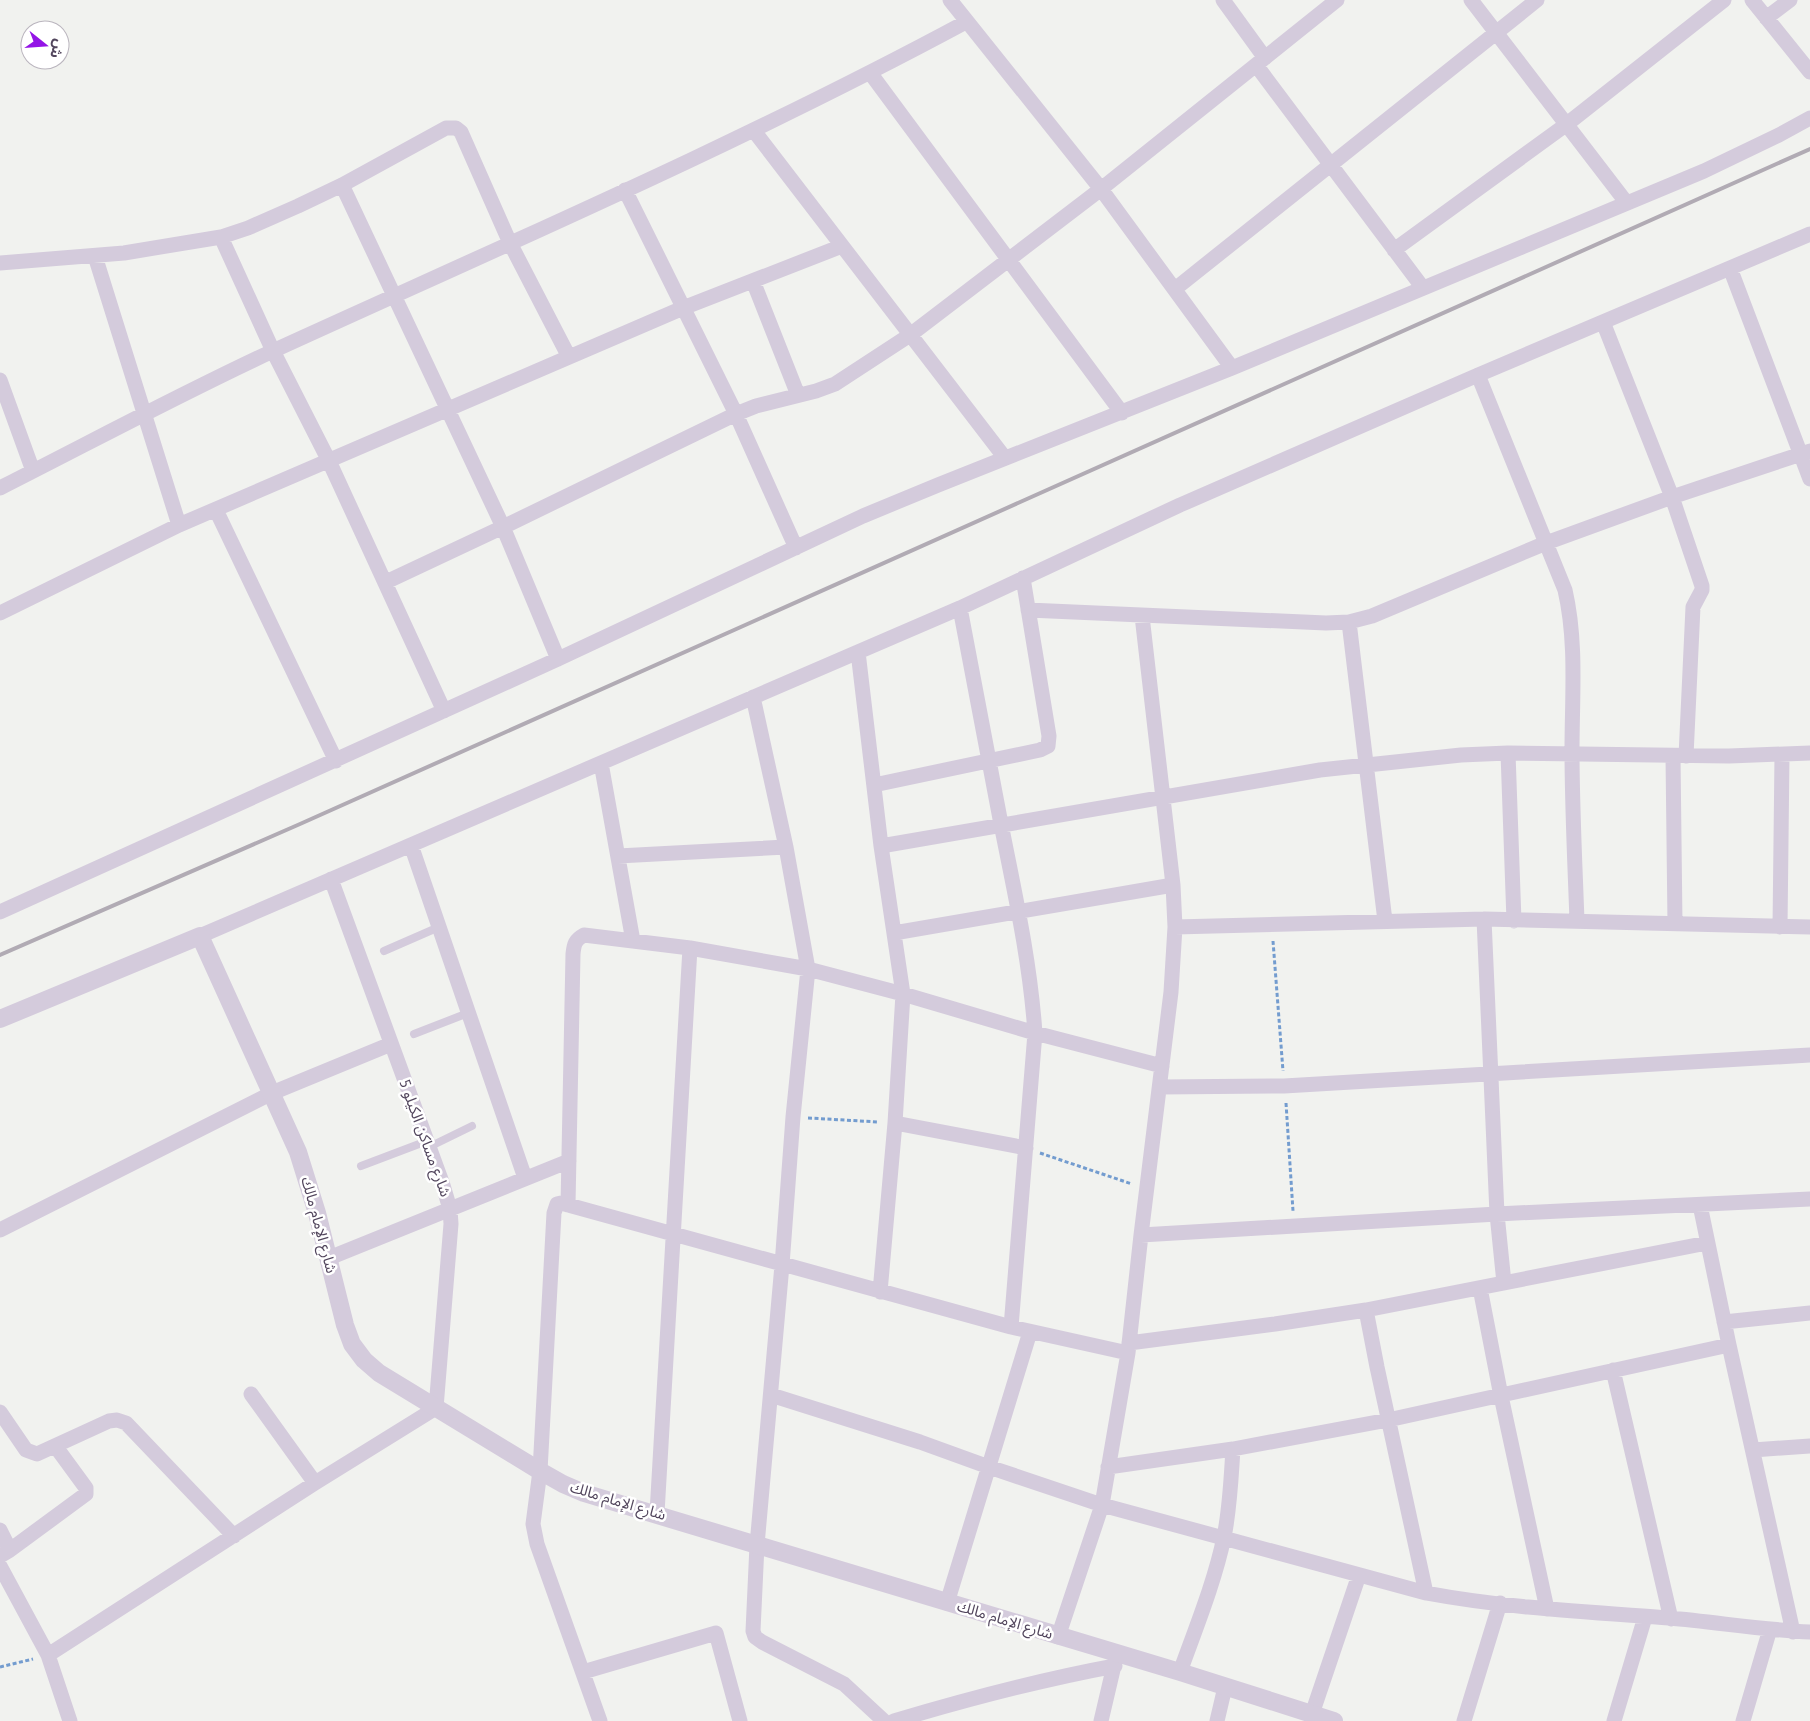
<svg xmlns="http://www.w3.org/2000/svg" width="1810" height="1721" font-family="'PT Sans','Noto Sans Arabic',sans-serif">
	<style>
		.lines { fill: none; stroke-linecap: round; stroke-linejoin: round }
		.path { stroke: #739ccf; stroke-width: 3; stroke-dasharray: 4 2.5; stroke-linecap: butt }
		.service { stroke: #d4cbdc; stroke-width: 8 }
		.minor { stroke: #d4cbdc; stroke-width: 15 }
		.tertiary { stroke: #d4cbdc; stroke-width: 18 }
		.rail { stroke: #b1abb4; stroke-width: 4 }
		.labels { text-anchor: middle; stroke-width: 5; stroke-linejoin: round; paint-order: stroke }
		.street-label { font-size: 15px; fill: #52465d; stroke: #fff }
	</style>
	<rect width="100%" height="100%" fill="#f1f2ef"/>
	<g class="lines">
		<path class="path" d="M1273 941 1283 1071
			M1286 1103 1293 1211
			M808 1118 879 1122
			M1040 1153 1132 1184
			M0 1667 33 1659"/>
		<path class="service" d="M384 951 439 927
			M414 1034 468 1013
			M429 1147 472 1126
			M361 1166 427 1141"/>
		<path class="minor" d="M950 0 1101 189 1232 368
			M1223 0 1265 58
			M1471 0 1626 202
			M1752 0 1810 72
			M1766 18 1790 0
			M1256 65 1423 288
			M871 74 1122 413
			M754 131 1005 458
			M342 185 503 527 558 659
			M625 190 736 414 796 548
			M221 237 273 351 329 461 444 711
			M1394 250 1567 124 1724 0
			M95 256 179 525
			M0 263 124 253 221 237 248 228 298 206 342 185 446 128H456L461 132 510 243 569 357
			M1730 268 1810 479
			M753 281 798 395
			M1175 289 1537 0
			M1603 322 1672 497 1702 586V590L1693 607 1686 756
			M1478 375 1565 590C1577 642 1572 697 1572 750 1572 807 1575 864 1577 921
			M0 380 33 471
			M0 488C91 442 182 393 275 350 507 244 741 143 966 22
			M216 510 336 761
			M386 582 503 527 736 414 756 406 816 391 835 384 910 335 1101 189 1337 0
			M960 608C974 680 987 752 1001 824 1015 894 1030 961 1035 1033L1011 1327
			M1028 610 1326 623 1349 622 1372 616 1546 543 1672 497 1810 451
			M0 613 179 525 683 308 842 246
			M1349 622 1385 921
			M858 652 881 846 903 994 895 1123 880 1292
			M753 697 786 847 808 969 793 1117 782 1265 757 1545 753 1631 755 1637 762 1642 844 1684 884 1721
			M1508 753 1514 921
			M1673 756 1675 924
			M601 763 633 941
			M874 785 1040 750 1048 746 1049 736 1023 578
			M411 845 525 1178
			M881 846 1320 770 1461 755 1508 753 1729 756 1810 753
			M618 856 786 847
			M0 912 558 659 863 516 938 485 1232 368 1704 171 1779 135 1810 118
			M1484 919 1497 1214 1504 1283
			M1175 927 1484 919 1810 927
			M1780 927 1782 755
			M894 933 1173 885
			M200 936 960 608 1180 505 1478 375 1810 234
			M1160 1087 1284 1086 1810 1055
			M895 1123 1026 1148
			M568 1205 573 954C574 944 575 940 584 935L690 948 808 969 903 994 1035 1033 1162 1066
			M1700 1205 1729 1345
			M0 1230 272 1093 391 1044
			M1141 1235 1497 1214 1810 1199
			M329 1258 569 1161
			M1480 1288 1501 1396 1547 1609
			M1366 1310 1377 1367 1426 1593
			M1724 1322 1810 1313
			M1129 1343 1275 1324 1366 1310 1707 1243
			M1613 1370 1671 1619
			M251 1394 315 1483
			M771 1395 920 1442 989 1467 1102 1505 1426 1593C1506 1608 1588 1612 1669 1618 1716 1622 1763 1630 1810 1632
			M0 1412 26 1450 37 1454 109 1421 117 1420 126 1423 234 1536
			M1753 1450 1810 1446
			M1108 1467 1233 1449 1388 1420 1729 1345 1793 1632
			M657 1513 690 948
			M0 1530 10 1550 0 1556
			M10 1550 86 1494V1488L56 1447
			M0 1566 48 1655
			M947 1603 1030 1332
			M1058 1637 1102 1505 1128 1353 1141 1235 1171 992 1175 927 1173 885 1142 616
			M583 1672 716 1633 740 1721
			M1180 1672C1195 1630 1215 1581 1224 1537 1230 1508 1231 1479 1233 1449
			M1312 1714 1359 1575
			M70 1721 48 1655 315 1483 436 1408 451 1224 450 1209 442 1182 331 879
			M600 1721 537 1544 533 1524 540 1471 554 1213 557 1204 561 1203 1011 1327 1128 1353
			M894 1721C968 1699 1039 1680 1115 1666
			M1101 1721 1116 1657
			M1217 1721 1225 1687
			M1464 1721 1500 1603
			M1614 1721 1645 1617
			M1743 1721 1770 1629"/>
		<path class="tertiary" d="M0 1019 200 936 298 1152 317 1213 345 1325 352 1344 364 1360 379 1373 540 1471 563 1484 584 1493 1180 1672 1334 1721"/>
		<path class="rail" d="M0 955 300 824 1810 149"/>
	</g>
	<g class="labels">
		<g class="street-label">
			<text transform="translate(425 1138) rotate(70)" y="5">شارع مساكن الكيلو 5</text>
			<text transform="translate(319 1225) rotate(75)" y="5">شارع الإمام مالك</text>
			<text transform="translate(618 1501) rotate(17)" y="5">شارع الإمام مالك</text>
			<text transform="translate(1005 1620) rotate(17)" y="5">شارع الإمام مالك</text>
		</g>
	</g>
	<g transform="translate(45 45) rotate(107)"><circle r="24" fill="#ffffff" stroke="#bab5be"/>
	<path d="M0-4L9 19L0 12L-9 19Z" fill="#9414e6"/>
	<text y="-8" font-size="14" font-weight="bold" text-anchor="middle" fill="#52465d">ش</text>
	</g>
</svg>
